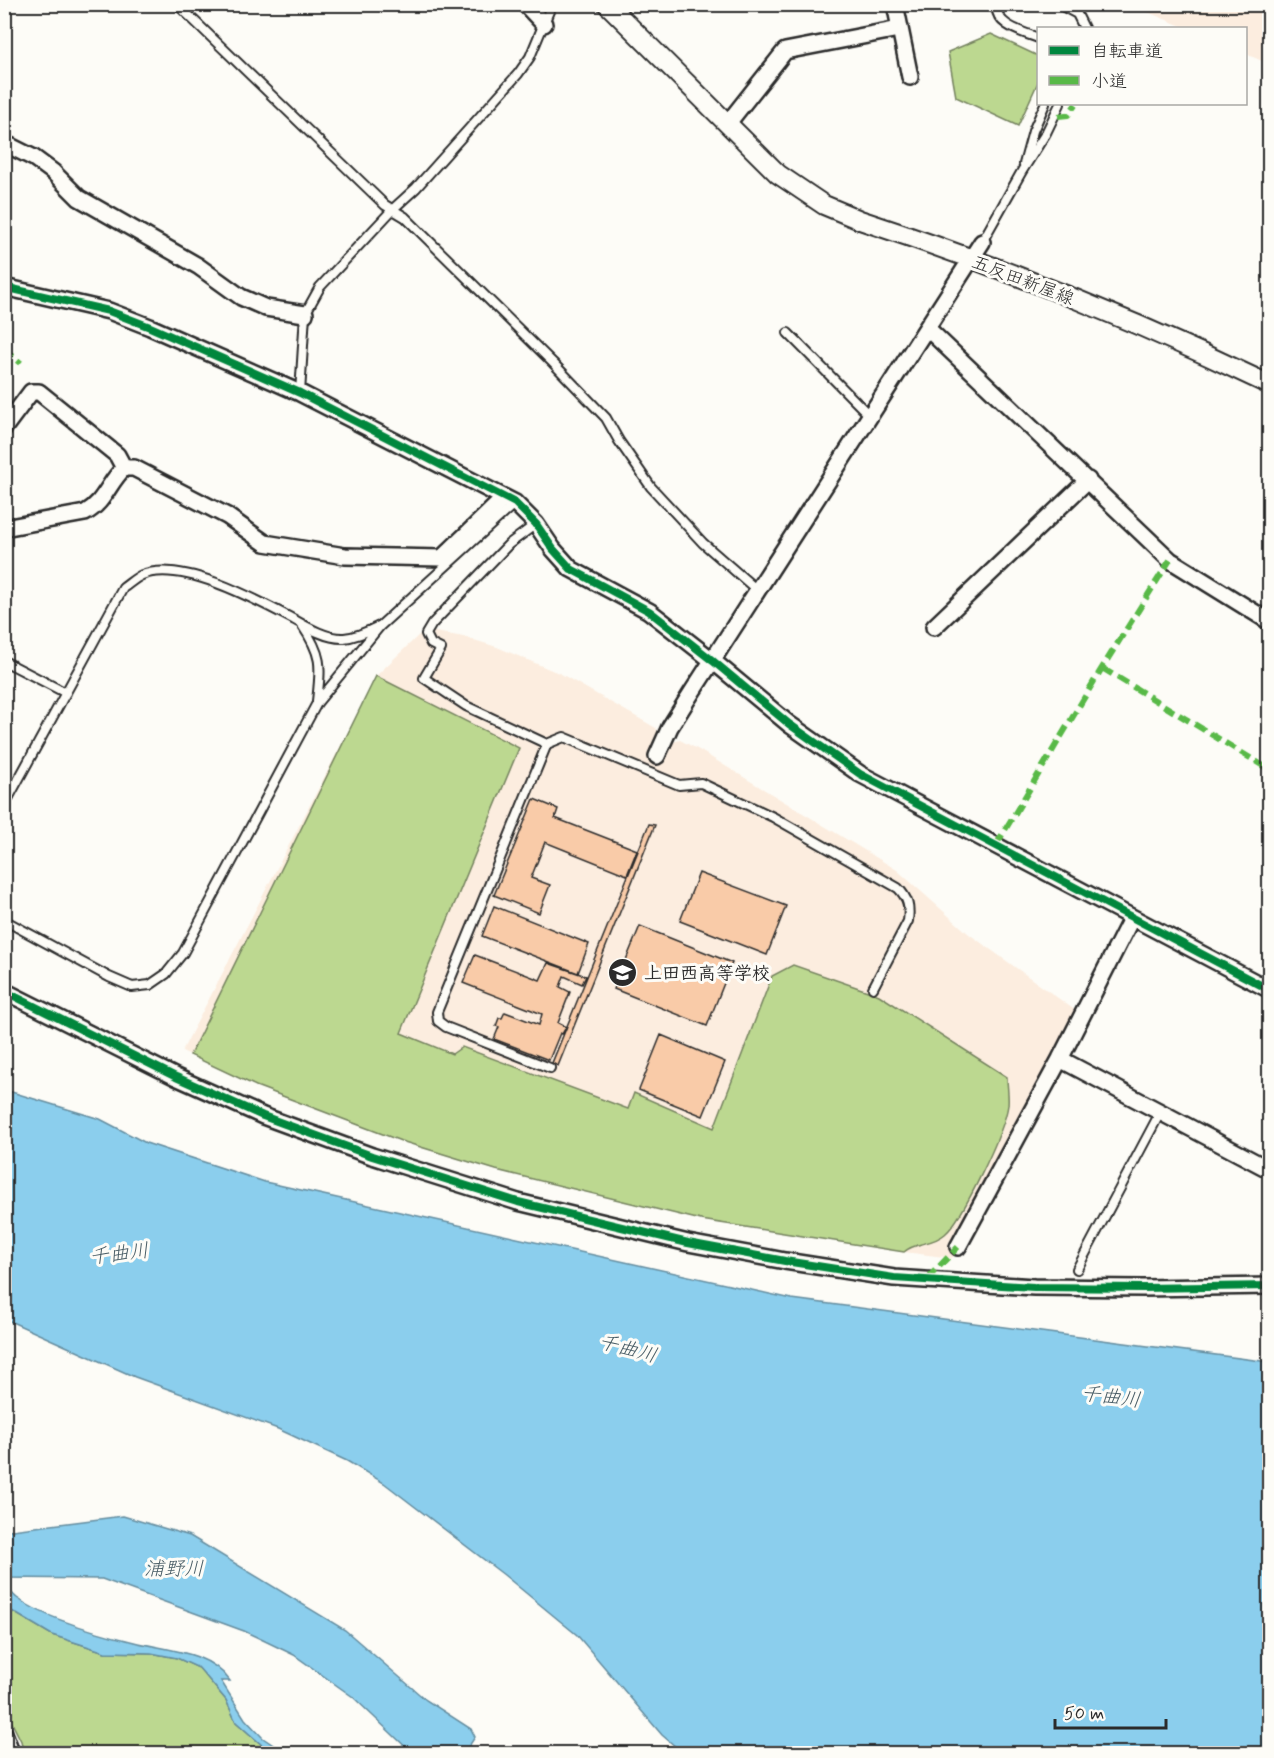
<svg xmlns="http://www.w3.org/2000/svg" width="1274" height="1758" font-family="Mynerve,'Klee One',sans-serif">
	<style>
		.built { fill: #fceddf }
		.green { fill: #bcd890; stroke: #74825e; stroke-width: 1.5 }
		.water { fill: #8bceed; stroke: #658d9f; stroke-width: 1.5 }
		.building { fill: #f9cba8; stroke: #2b2b2b; stroke-width: 1.5 }
		.lines { fill: none; stroke-linecap: round; stroke-linejoin: round }
		.service-casing { stroke: #2b2b2b; stroke-width: 12 }
		.minor-casing { stroke: #2b2b2b; stroke-width: 20 }
		.tertiary-casing { stroke: #2b2b2b; stroke-width: 22 }
		.service { stroke: #fdfcf7; stroke-width: 8 }
		.minor { stroke: #fdfcf7; stroke-width: 15 }
		.tertiary { stroke: #fdfcf7; stroke-width: 18 }
		.rail-casing { stroke: #2b2b2b; stroke-width: 7 }
		.rail { stroke: #fdfcf7; stroke-width: 4.5; stroke-dasharray: 14; stroke-linecap: butt }
		.quiet { stroke: #58b947; stroke-width: 6; stroke-dasharray: 12 6; stroke-linecap: butt }
		.cycleway-casing { stroke: #fdfcf7; stroke-width: 11 }
		.cycleway { stroke: #00873e; stroke-width: 8 }
		.labels { text-anchor: middle; stroke-width: 6; stroke-linejoin: round; paint-order: stroke }
		.street-label { font-size: 18px; fill: #2b2b2b; stroke: #fdfcf7 }
		.poi-label { font-size: 18px; font-weight: bold; fill: #2b2b2b; stroke: #fdfcf7; text-anchor: start }
		.water-label { font-size: 20px; font-style: italic; fill: #485c65; stroke: #fdfcf7 }
	</style>
	<rect width="100%" height="100%" fill="#fdfcf7"/>
	<filter id="ink" filterUnits="userSpaceOnUse"><feTurbulence type="fractalNoise" baseFrequency=".0167" numOctaves="2"/><feDisplacementMap in="SourceGraphic" scale="12" xChannelSelector="R" yChannelSelector="G"/><feConvolveMatrix kernelMatrix="1 2 1 2 8 2 1 2 1" color-interpolation-filters="sRGB"/></filter>
	<g filter="url(#ink)">
		<path class="built" d="M1131 5H1269V64L1246 54V28H1186Z
			M435 632 464 637 497 647 561 674 656 728 658 733 648 753 665 760 673 742 680 740 699 750 897 870 969 934 1076 1011 963 1239 952 1258 904 1252 701 1220 496 1170 401 1141 256 1086 182 1051 378 674 420 634Z"/>
		<path class="green" d="M991 34 1038 56V82L1018 126 956 97 948 52Z
			M376 676 519 748 401 1033 452 1054 462 1047 628 1109 634 1093 714 1128 772 976 793 965 879 995 1007 1077C1007 1086 1009 1096 1008 1105 1005 1129 963 1219 945 1234 931 1246 916 1241 904 1252L701 1220 496 1170 401 1141 256 1086 190 1055Z
			M5 1607 52 1635 105 1652 151 1653 177 1658 199 1668 226 1700 236 1722 271 1753H24L21 1741 5 1709Z"/>
		<path class="water" d="M5 1090 100 1119 146 1143 265 1182 792 1299 1269 1362V1753H683L662 1735 577 1635 504 1575 384 1483 347 1461 278 1429 135 1377 5 1319Z
			M123 1516 190 1536 345 1630 426 1700 471 1729 475 1737 467 1749 470 1753H412L353 1697 294 1655 244 1631 102 1579 5 1578V1529L12 1530Z
			M4 1585C9 1589 13 1595 17 1598 43 1618 102 1634 134 1642 167 1650 209 1651 230 1681H221L245 1719 263 1738 285 1753H271L236 1722 226 1700 199 1668 177 1658 151 1653 105 1652 52 1635 5 1607Z"/>
		<path class="building" d="M534 799 558 809 555 818 637 850 627 875 545 842 531 878 550 885 539 913 494 895Z
			M649 824 655 825 558 1066 552 1063Z
			M699 873 786 906 767 955 680 921Z
			M494 906 589 944 578 973 482 936Z
			M494 906 589 944 578 973 482 936Z
			M640 926 732 963 707 1026 614 989Z
			M475 955 540 980 548 963 586 976 582 984 564 976 560 987 570 992 558 1023 566 1027 562 1034 560 1033 549 1060 494 1039 499 1027 496 1026 499 1018H502L505 1012 539 1025 542 1014 463 983Z
			M475 955 540 980 548 963 586 976 582 984 564 976 560 987 570 992 558 1023 566 1027 562 1034 560 1033 549 1060 494 1039 499 1027 496 1026 499 1018H502L505 1012 539 1025 542 1014 463 983Z
			M661 1035 725 1062 703 1116 639 1090Z"/>
		<g class="lines">
			<defs>
				<path id="service" d="M177 4 385 205 405 217 553 363 606 418 619 441 651 487 703 543 758 591
					M997 4C993 25 1023 32 1038 38
					M1058 4 1077 14 1084 28
					M1024 164 1033 131 1045 104
					M982 242 1022 171 1046 133 1060 104
					M788 333 869 415
					M300 393 305 314 320 287 393 209 416 188 518 74 530 57 552 4
					M536 524 509 544 432 624 426 634 431 644 441 649 424 678 466 706 547 744 564 737 679 785 701 783 773 817 898 888C908 898 910 907 908 921L873 988
					M302 625C323 656 321 666 317 701
					M4 661 66 693
					M547 744 437 1012 438 1021 446 1027 550 1068
					M4 806 123 588C129 584 135 578 142 575 182 559 257 600 293 619 307 627 327 639 344 638 356 637 367 632 379 626
					M4 920 109 977 132 987 150 985 166 974 183 953 317 703 380 626 515 503
					M1077 1269 1161 1111"/>
				<path id="minor" d="M525 4 544 24
					M895 4 910 77
					M728 123 785 51 899 29
					M4 143 34 158 53 172 79 198 198 266 241 297 266 308 305 314
					M4 287 109 311 150 327 300 393 515 503 536 524 553 549 571 569 649 611 713 661 789 724 860 774 1270 990
					M927 328 1170 560 1270 622
					M4 428 31 392H39L117 455 124 468
					M4 528 85 513C105 502 108 483 124 468H134L227 516 265 543 345 556 442 558 504 498
					M934 627 1088 480
					M657 756 670 727 692 692 982 242
					M4 991 176 1077 263 1116 372 1156 518 1202 688 1243 785 1261 894 1278 1034 1287 1143 1288 1270 1286
					M1060 1059 1270 1170
					M958 1247 1060 1059 1131 919
					M4 1733 12 1754"/>
				<path id="tertiary" d="M607 4 778 174 824 205 860 220C1000 266 1137 321 1270 385"/>
			</defs>
			<use href="#service" class="service-casing"/>
			<use href="#minor" class="minor-casing"/>
			<use href="#tertiary" class="tertiary-casing"/>
			<use href="#service" class="service"/>
			<use href="#minor" class="minor"/>
			<use href="#tertiary" class="tertiary"/>
			<defs>
				<path id="rail" d="M1268 4 1270 5"/>
			</defs>
			<use href="#rail" class="rail-casing"/>
			<use href="#rail" class="rail"/>
			<path class="quiet" d="M1058 116 1068 115 1076 104
				M4 349 21 363
				M1102 668 1270 770
				M996 845 1102 668 1170 560
				M927 1279 958 1247"/>
			<defs>
				<path id="cycleway" d="M4 287 109 311 150 327 300 393 515 503 536 524 553 549 571 569 649 611 713 661 789 724 860 774 1270 990
					M4 991 176 1077 263 1116 372 1156 518 1202 688 1243 785 1261 894 1278 1034 1287 1143 1288 1270 1286"/>
			</defs>
			<use href="#cycleway" class="cycleway-casing"/>
			<use href="#cycleway" class="cycleway"/>
		</g>
	</g>
	<defs>
		<symbol id="school-disc" viewBox="-11 -11 22 22"><circle r="9.5" fill="#2b2b2b" stroke="#fdfcf7"/><path d="M0-5L7-2L0 1L-7-2ZM-4 1L0 2.5L4 1V4Q0 6-4 4Z" fill="#fff"/></symbol>
	</defs>
	<g fill-rule="evenodd">
		<use href="#school-disc" x="606" y="956" width="33" height="33"/>
	</g>
	<g class="labels">
		<g class="street-label">
			<text transform="translate(1023 280) rotate(21)" y="6">五反田新屋線</text>
		</g>
		<g class="poi-label">
			<text x="644" y="979">上田西高等学校</text>
		</g>
		<g class="water-label">
			<text transform="translate(119 1253) rotate(-7)" y="7">千曲川</text>
			<text transform="translate(628 1348) rotate(15)" y="7">千曲川</text>
			<text transform="translate(1111 1396) rotate(7)" y="7">千曲川</text>
			<text x="174" y="1575">浦野川</text>
		</g>
	</g>
	<rect width="1274" height="1758" fill="none" stroke="#fdfcf7" stroke-width="24"/>
	<rect x="12" y="12" width="1250" height="1734" fill="none" stroke="#2b2b2b" stroke-width="2" filter="url(#ink)"/>
	<rect x="1037" y="27" width="210" height="78" fill="#fdfcf7" stroke="#a9a8a5" stroke-width="1.5"/>
	<rect x="1049" y="46" width="30" height="9" fill="#00873e" stroke="#a9a8a5" stroke-width="1.5"/>
	<text x="1091" y="57" font-size="18" fill="#2b2b2b">自転車道</text>
	<rect x="1049" y="76" width="30" height="9" fill="#58b947" stroke="#a9a8a5" stroke-width="1.5"/>
	<text x="1091" y="87" font-size="18" fill="#2b2b2b">小道</text>
	<path d="M1055 1719v9h111v-9" fill="none" stroke="#2b2b2b" stroke-width="3"/>
	<text x="1064" y="1719" font-size="18" fill="#2b2b2b" stroke="#fdfcf7" stroke-width="4.5" paint-order="stroke">50 m</text>
</svg>
